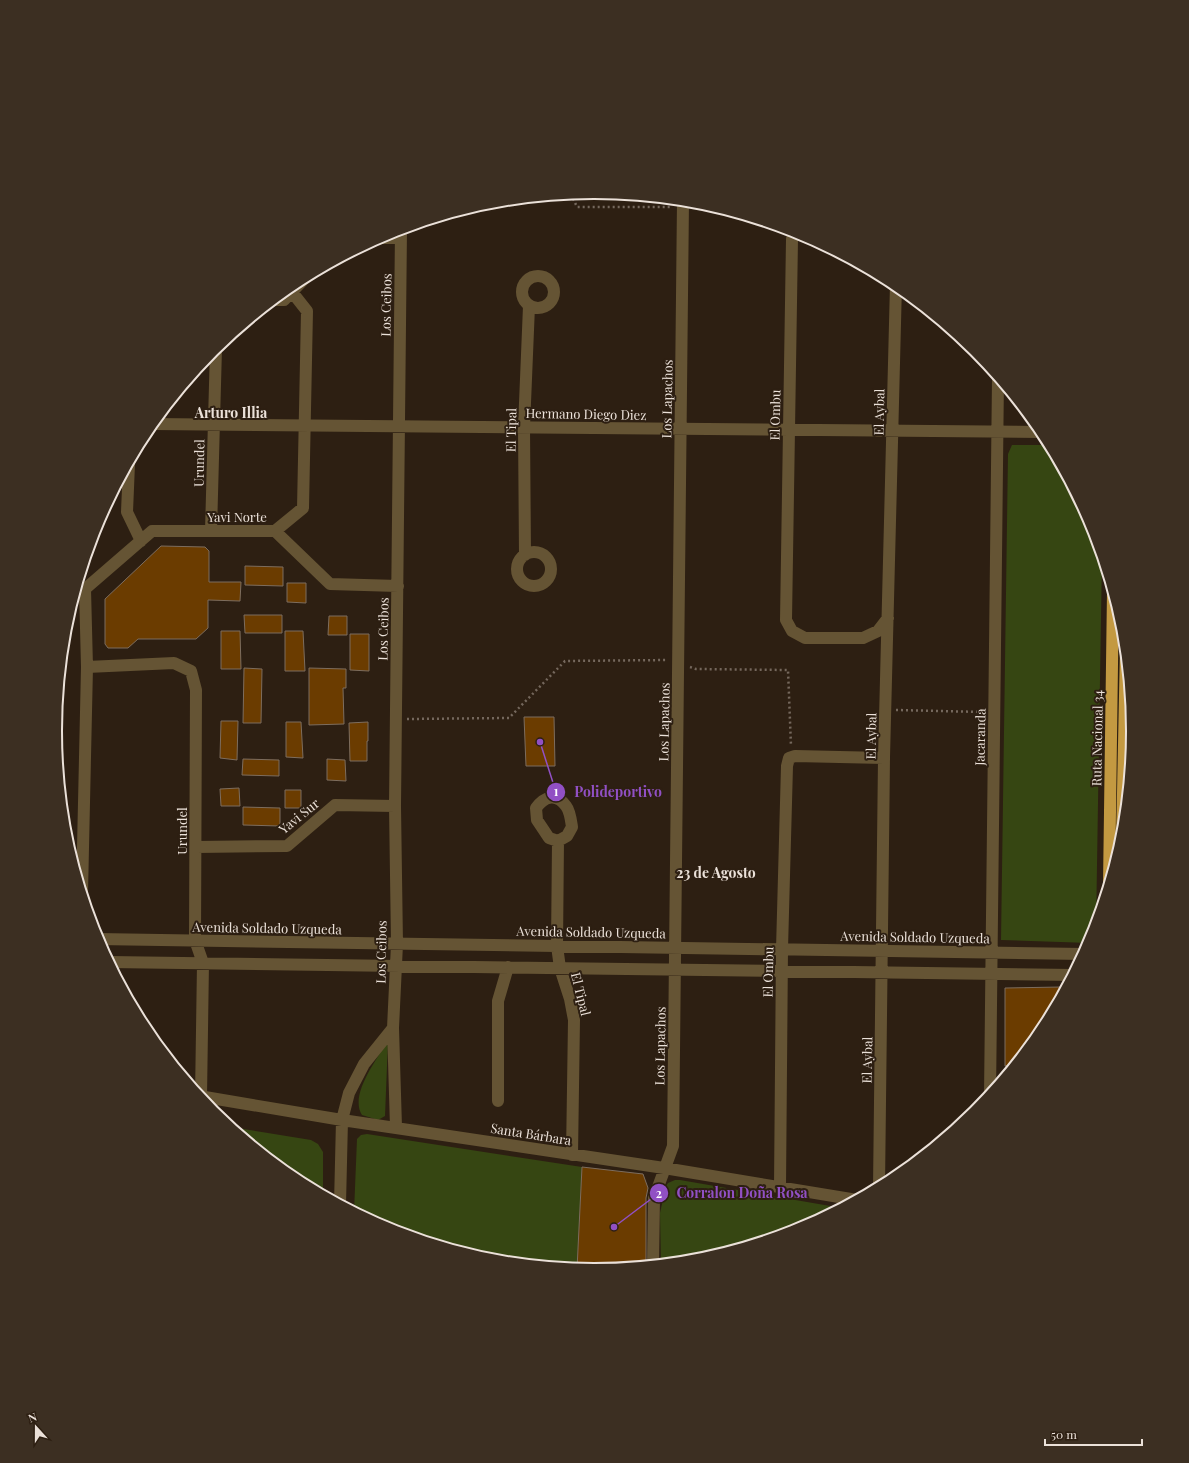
<svg xmlns="http://www.w3.org/2000/svg" width="1189" height="1463" font-family="'Playfair Display',serif">
	<style>
		.green { fill: #364612 }
		.building { fill: #6b3c00; stroke: #7d6d5e }
		.lines { fill: none; stroke-linecap: round; stroke-linejoin: round }
		.path { stroke: #75685d; stroke-width: 2.5; stroke-dasharray: 2 3; stroke-linecap: butt }
		.minor { stroke: #655434; stroke-width: 12 }
		.highway { stroke: #c39941; stroke-width: 12 }
		.labels { text-anchor: middle; stroke-width: 4; stroke-linejoin: round; paint-order: stroke }
		.street-label { font-size: 13px; fill: #ebe1d9; stroke: #2d1f12 }
		.neighbourhood-label { font-size: 14px; font-weight: bold; fill: #ebe1d9; stroke: #2d1f12 }
		.rim { fill: none; stroke: #ebe1d9; stroke-width: 2 }
		.leader { fill: none; stroke: #9150c4; stroke-width: 1.5 }
		.callout-dot { fill: #9150c4; stroke: #2d1f12; stroke-width: 1.5 }
		.mark-label { font-size: 12px; text-anchor: middle; font-weight: bold; fill: #fff }
		.callout-label { font-size: 14px; text-anchor: middle; font-weight: bold; fill: #9150c4; stroke: #2d1f12; stroke-width: 4; stroke-linejoin: round; paint-order: stroke }
	</style>
	<rect width="100%" height="100%" fill="#2d1f12"/>
	<path class="green" d="M1012 445H1050L1093 525 1102 556 1096 928 1090 943 1001 940 1008 454Z
		M388 1041 385 1116 378 1120 362 1115C349 1095 377 1059 388 1041Z
		M231 1127 311 1140 318 1144 323 1152V1195L295 1180Z
		M367 1134 582 1167 577 1269 489 1261 388 1230 354 1212 357 1139 361 1135Z
		M675 1180H680L842 1208 801 1230 700 1261 661 1264 660 1213 666 1186 668 1183Z"/>
	<path class="building" d="M161 546 205 547 209 551V582H241L240 601 208 600V628L196 639H138L128 648H108L105 644V599Z
		M245 566 283 567V586L245 585Z
		M287 583H306V603L287 602Z
		M244 615H282V633H245Z
		M329 616H347V635H328Z
		M221 631H240L241 669H221Z
		M285 631H303L305 671H285Z
		M350 634H369V671L350 670Z
		M244 668 262 669 261 723H243Z
		M309 668 346 669V688H343L344 724 309 725Z
		M524 717H554L555 766H526Z
		M221 721H238L237 760 220 758Z
		M286 722H301L303 758 286 757Z
		M368 722V741H367V761H350L349 723Z
		M243 759 279 760V776L242 775Z
		M327 759 345 760 346 781 327 780Z
		M239 788 240 806H221L220 789Z
		M285 790H301V808H285Z
		M243 807 280 808V826L243 825Z
		M1061 987V998L1043 1031 1014 1066H1005V988Z
		M582 1167 643 1174 648 1188 646 1198V1266L594 1271 577 1269Z"/>
	<g class="lines">
		<path class="path" d="M571 194 577 207H672
			M690 667 696 669 788 670 791 746
			M896 710 983 712
			M407 719 509 718 565 661 668 660"/>
		<path class="minor" d="M797 232 792 239 786 620 792 631 805 638H863L878 631 888 618
			M379 238H401
			M522 292a16 16 0 1 1 32 0a16 16 0 1 1-32 0Z
			M274 300H284L307 276
			M153 424 1043 432
			M129 464 127 512 141 541
			M211 531 216 348
			M275 531 303 508 307 311 292 292
			M517 569a17 17 0 1 1 34 0a17 17 0 1 1-34 0Z
			M525 555 524 427 529 306
			M77 588 85 589 152 531H275L330 584 398 586
			M87 667 174 663 191 671 196 690 195 940 203 963 201 1097
			M558 841 549 838 537 820 536 808C544 797 556 792 566 806 570 811 571 820 572 827L567 836 558 841 557 946 560 968 570 999 574 1020 572 1155
			M196 847 287 846 335 805 395 806
			M82 893 87 667 85 589
			M97 939 1084 954
			M109 962 1073 975
			M199 1096 342 1120 664 1168 857 1200
			M990 1096 998 377
			M498 1101V1001L508 967
			M396 1127 393 1028 397 944 395 806 401 229
			M780 1187 782 949 787 766 789 758 795 756 884 758
			M879 1188 884 758 896 284
			M340 1204 342 1120 349 1093 364 1064 393 1028
			M653 1265 654 1198 673 1146 683 201"/>
		<path class="highway" d="M1122 842 1126 647
			M1109 885 1113 591"/>
	</g>
	<g class="labels">
		<g class="street-label">
			<text transform="translate(386 305) rotate(-89)" y="5">Los Ceibos</text>
			<text transform="translate(667 399) rotate(-89)" y="5">Los Lapachos</text>
			<text transform="translate(879 412) rotate(-89)" y="5">El Aybal</text>
			<text transform="translate(586 414) rotate(1)" y="5">Hermano Diego Diez</text>
			<text transform="translate(775 415) rotate(-89)" y="5">El Ombu</text>
			<text transform="translate(511 430) rotate(-89)" y="5">El Tipal</text>
			<text transform="translate(199 463) rotate(-89)" y="5">Urundel</text>
			<text x="237" y="522">Yavi Norte</text>
			<text transform="translate(383 629) rotate(-89)" y="5">Los Ceibos</text>
			<text transform="translate(664 722) rotate(-89)" y="5">Los Lapachos</text>
			<text transform="translate(871 736) rotate(-89)" y="5">El Aybal</text>
			<text transform="translate(980 737) rotate(-89)" y="5">Jacaranda</text>
			<text transform="translate(1097 738) rotate(-89)" y="5">Ruta Nacional 34</text>
			<text transform="translate(299 816) rotate(-39)" y="5">Yavi Sur</text>
			<text transform="translate(182 831) rotate(-90)" y="5">Urundel</text>
			<text transform="translate(267 928) rotate(1)" y="5">Avenida Soldado Uzqueda</text>
			<text transform="translate(591 932) rotate(1)" y="5">Avenida Soldado Uzqueda</text>
			<text transform="translate(915 937) rotate(1)" y="5">Avenida Soldado Uzqueda</text>
			<text transform="translate(381 952) rotate(-89)" y="5">Los Ceibos</text>
			<text transform="translate(768 972) rotate(-89)" y="5">El Ombu</text>
			<text transform="translate(581 994) rotate(76)" y="5">El Tipal</text>
			<text transform="translate(660 1046) rotate(-89)" y="5">Los Lapachos</text>
			<text transform="translate(867 1060) rotate(-89)" y="5">El Aybal</text>
			<text transform="translate(531 1134) rotate(9)" y="5">Santa Bárbara</text>
		</g>
		<g class="neighbourhood-label">
			<text x="231" y="418">Arturo Illia</text>
			<text x="716" y="878">23 de Agosto</text>
		</g>
	</g>
	<path d="M0 0H1189V1463H0ZM62 731a532 532 0 1 1 1064 0a532 532 0 1 1-1064 0Z" fill="#3c2f22" fill-rule="evenodd"/>
	<path class="rim" d="M62 731a532 532 0 1 1 1064 0a532 532 0 1 1-1064 0Z"/>
	<path class="leader" d="M540 742L556 792M614 1227L659 1193"/>
	<g class="callout-dot">
		<circle cx="540" cy="742" r="4"/>
		<circle cx="614" cy="1227" r="4"/>
		<circle cx="556" cy="792" r="10"/>
		<circle cx="659" cy="1193" r="10"/>
	</g>
	<g class="mark-label">
		<text x="556" y="796">1</text>
		<text x="659" y="1198">2</text>
	</g>
	<g class="callout-label">
		<text x="618" y="797">Polideportivo</text>
		<text x="742" y="1198">Corralon Doña Rosa</text>
	</g>
	<g transform="translate(36 1427) rotate(339)" stroke="#2d1f12" stroke-width="3" paint-order="stroke">
	<path d="M0-3L7 15L0 10L-7 15Z" fill="#ebe1d9"/>
	<text y="-6" font-size="11" font-weight="bold" text-anchor="middle" fill="#ebe1d9">N</text>
	</g>
	<path d="M1045 1439v6h97v-6" fill="none" stroke="#ebe1d9" stroke-width="2"/>
	<text x="1051" y="1439" font-size="12" fill="#ebe1d9" stroke="#2d1f12" stroke-width="3" paint-order="stroke">50 m</text>
</svg>
